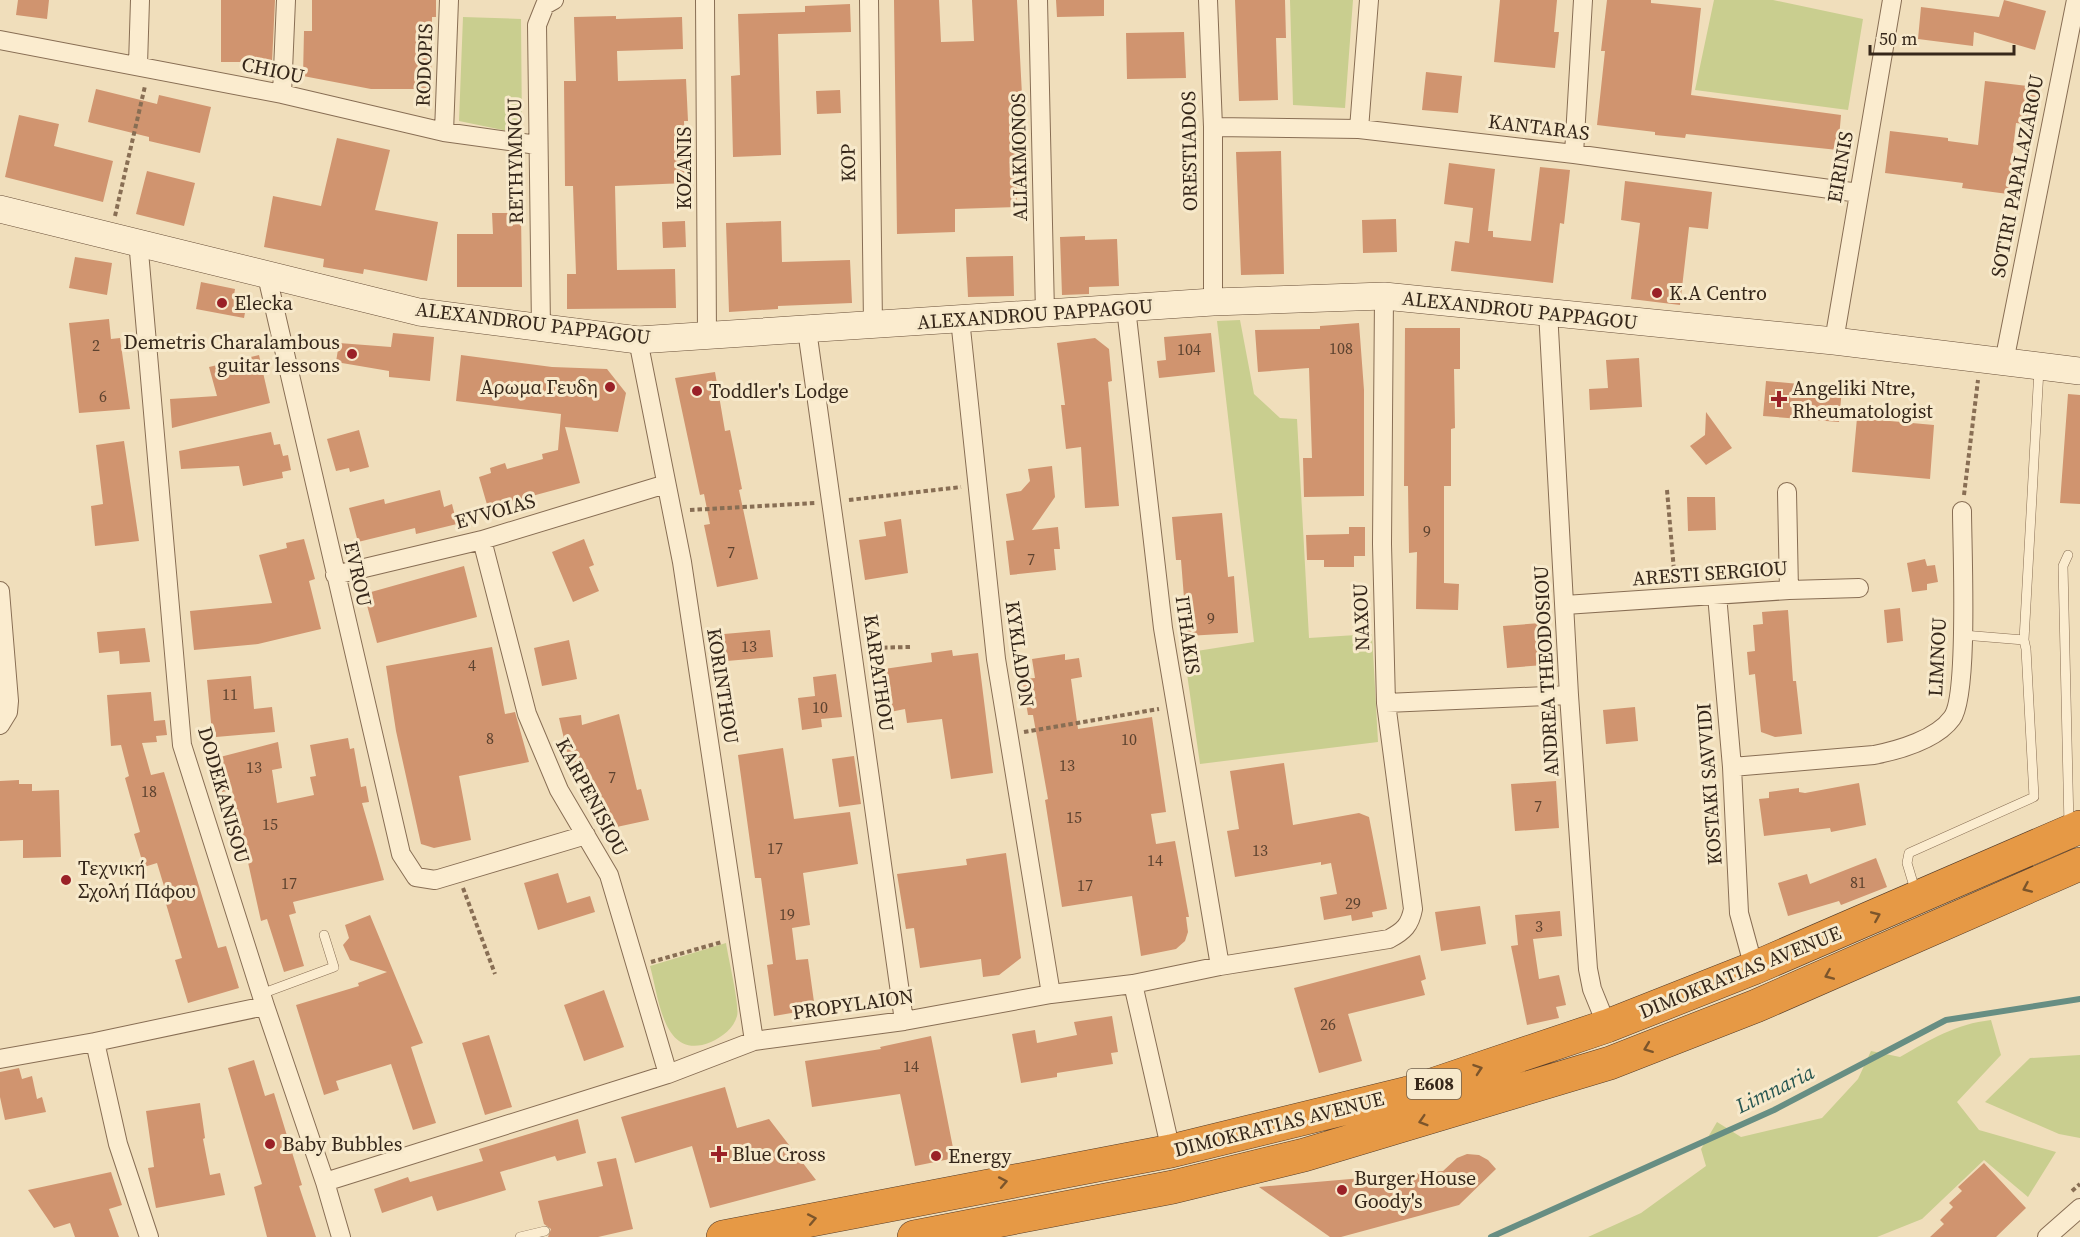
<svg xmlns="http://www.w3.org/2000/svg" width="2080" height="1237" font-family="'Source Serif 4',serif">
	<style>
		.green { fill: #c9ce8f }
		.lines { fill: none; stroke-linecap: round; stroke-linejoin: round }
		.stream { stroke: #678e83; stroke-width: 6 }
		.building { fill: #d0946f }
		.lane-casing { stroke: #886e54; stroke-width: 10 }
		.street-casing { stroke: #886e54; stroke-width: 20 }
		.secondary-casing { stroke: #694f38; stroke-width: 28 }
		.highway-casing { stroke: #553c29; stroke-width: 34 }
		.path { stroke: #886e54; stroke-width: 4; stroke-dasharray: 4.5 3; stroke-linecap: butt }
		.lane { stroke: #fbeccf; stroke-width: 9 }
		.street { stroke: #fbeccf; stroke-width: 18 }
		.secondary { stroke: #fbeccf; stroke-width: 27 }
		.highway { stroke: #e69945; stroke-width: 33 }
		.oneway { stroke: #7c552b }
		.poi-dot { fill: #9a2127; stroke: #f7e9cb; stroke-width: 2 }
		.labels { text-anchor: middle; stroke-width: 6; stroke-linejoin: round; paint-order: stroke }
		.number-label { font-size: 16px; fill: #5c422f }
		.shield { fill: #f7e9cb; stroke: #70614f; stroke-width: 1.5 }
		.shield-label { font-size: 18px; font-weight: bold; fill: #36271a }
		.street-label { font-size: 20px; fill: #36271a; stroke: #f7e9cb }
		.poi-label { font-size: 20px; fill: #36271a; stroke: #f7e9cb; text-anchor: start }
		.water-label { font-size: 21px; font-style: italic; fill: #285752; stroke: #f7e9cb }
	</style>
	<rect width="100%" height="100%" fill="#f0debb"/>
	<path class="green" d="M1290 0H1353L1345 108 1293 105Z
		M1714 0H1773L1863 19 1848 110 1695 90Z
		M463 17 521 19 522 134 459 121Z
		M1240 320 1254 394 1280 418 1297 419 1309 638 1372 634 1378 742 1200 764 1184 653 1254 642 1217 321Z
		M726 943C728 957 740 1006 737 1016 734 1028 722 1037 711 1042 663 1062 659 998 650 966Z
		M1991 1020 2001 1055 1957 1102 1979 1130 2056 1152 2028 1197 1984 1160 1922 1219 1877 1237H1588L1641 1213 1706 1166 1701 1149 1717 1122 1741 1137 1822 1118 1858 1079 1871 1051 1900 1057C1931 1039 1956 1024 1991 1020Z
		M2080 1055V1138L2059 1134 1985 1102 2030 1058Z"/>
	<g class="lines">
		<path class="stream" d="M1491 1237 1774 1110 1946 1020 2080 999"/>
	</g>
	<path class="building" d="M18 0H49L47 19 16 15Z
		M221 0H275L272 62H221Z
		M312 0H436V17H432L431 89H371L303 76 304 31H312Z
		M894 0H939L941 42 974 41 972 0H1017L1022 95H1016L1017 207 955 209V232L897 234Z
		M1056 0H1104V16L1057 17Z
		M1235 0H1285L1286 38H1276L1278 100 1239 101Z
		M1500 0H1557L1554 32H1559L1555 68 1494 62Z
		M1607 0H1651V3L1701 8 1691 95 1841 115 1838 150 1686 134 1685 138 1655 135V132L1597 125 1605 51H1601Z
		M2004 0 2046 11 2035 50 1974 32 1973 46 1918 39 1921 7 1999 17Z
		M850 4 851 32 778 34 781 155 733 157 731 76 740 75 738 14 805 12V6Z
		M616 16V19L682 17 683 49 617 51 618 81 686 79 688 121H684L686 183 615 186 617 270 675 269 676 308 567 309V274H576L573 186H565L564 81H576L574 17Z
		M1184 32 1186 78 1127 79 1126 33Z
		M1426 72 1462 76 1458 113 1422 110Z
		M1985 81 2037 87 2032 125 2016 123 2008 194 1962 188 1963 183 1885 173 1890 131 1948 138V141L1978 145Z
		M96 89 157 104 159 95 211 107 200 153 149 141V137L88 122Z
		M840 90 841 113 817 114 816 91Z
		M19 115 59 124 54 146 113 161 103 202 5 177Z
		M337 138 390 150 375 210 438 222 427 281 364 269 363 274 323 267 324 259 264 247 273 196 321 206Z
		M1281 151 1284 274 1241 275 1236 152Z
		M1449 163 1495 169 1488 231H1493V237L1531 241 1540 167 1570 170 1564 224 1560 223 1553 283 1451 271 1455 241 1469 243 1473 208 1444 204Z
		M147 171 195 183 184 226 136 214Z
		M1625 181 1712 192 1708 229 1689 227 1680 305 1631 299 1640 223 1621 220Z
		M492 213H521L522 287H457V234H493Z
		M1396 219 1397 252 1363 253 1362 220Z
		M685 221 686 247 663 248 662 222Z
		M781 221 782 262 850 260 852 303 778 306V309L729 312 726 223Z
		M1085 236V240L1117 239 1119 286 1089 287V294L1062 295 1060 237Z
		M1013 256 1014 296 968 297 966 257Z
		M75 257 112 263 107 295 69 288Z
		M201 282 235 289 234 295 248 297 244 318 196 309Z
		M109 319 111 339 120 338 130 409 79 413 69 323Z
		M1359 323 1364 390V496L1304 497 1303 458H1312L1309 368 1258 372 1255 330 1320 329V326Z
		M1405 328H1460V369H1454L1455 428 1451 429V486H1444V583L1459 584 1458 610 1416 609 1417 552 1409 553 1408 486H1404Z
		M393 333 434 337 430 381 389 377V371L336 362 339 343 391 347Z
		M1211 333 1215 372 1159 378 1157 361 1166 360 1164 337Z
		M1095 338 1109 349 1112 381 1108 382 1119 506 1085 508 1081 447 1066 449 1061 405H1065L1057 343Z
		M259 355 270 403 172 428 170 399 217 396 209 367Z
		M461 355 552 367 607 369 626 393 618 432 565 427 580 483 488 508 479 477 491 473 490 468 505 463 507 469 543 459 542 454 558 450 561 414 456 401Z
		M1639 358 1642 407 1590 410 1589 389 1608 388 1606 360Z
		M715 372 725 431 730 430 742 489 739 490 758 579 717 587 704 525 710 524 704 494 700 495 675 378Z
		M1766 381 1842 388 1839 422 1763 416Z
		M2068 394 2080 395V504L2060 503Z
		M1706 412 1732 448 1706 465 1690 446 1705 435Z
		M1857 418 1934 425 1930 479 1852 472Z
		M359 430 369 467 350 472 349 468 336 471 327 439Z
		M271 432 274 445 280 444 283 456 288 455 291 470 282 472 283 478 243 486 239 466 181 469 179 451Z
		M124 441 139 541 95 546 91 506 103 504 96 445Z
		M1052 466 1055 497 1032 530 1058 527 1060 549H1054L1056 570 1010 575 1006 541 1014 540 1006 494 1021 491 1030 481 1028 469Z
		M440 490 444 507 452 504 457 524 416 534 415 528 358 542 349 508 384 499 385 504Z
		M1687 497H1715L1716 530 1688 531Z
		M1222 513 1228 577 1234 576 1238 633 1187 636 1181 560H1176L1172 517Z
		M901 519 908 573 865 580 859 540 886 536 884 522Z
		M1349 527H1365V556H1354V567H1324V560H1307L1306 535 1349 534Z
		M304 539 315 579 309 581 321 629 258 644 194 650 190 611 272 603 259 555 287 548 286 543Z
		M584 539 594 565 589 567 599 591 573 602 552 552Z
		M1925 559 1927 566 1935 565 1938 582 1927 584V590L1912 592 1907 563Z
		M464 566 477 617 377 643 364 594Z
		M1900 608 1903 641 1887 643 1884 610Z
		M1788 610 1793 681H1796L1802 734 1775 737 1761 732 1755 674 1749 675 1747 652 1755 651 1753 625 1763 624 1762 612Z
		M1540 623 1544 665 1507 668 1503 626Z
		M145 628 150 662 120 664 119 651 99 653 97 632Z
		M770 630 773 657 727 661 724 634Z
		M569 640 577 679 542 686 534 648Z
		M492 647 505 714 515 712 529 762 459 776 471 840 434 848 421 844 396 731 386 666Z
		M952 650 953 656 978 653 993 773 951 779 942 719 907 723 905 709 890 712 884 669 932 662 931 653Z
		M1065 654V660L1079 658 1082 677 1071 679 1078 729 1152 717 1166 812 1151 814 1156 844 1175 841 1189 917H1186L1188 932 1185 941 1176 949 1141 956 1132 896 1062 907 1045 800 1048 799 1033 715H1028L1022 679 1035 678 1032 659Z
		M836 674 842 717 821 719 822 727 802 730 798 698 815 696 813 677Z
		M251 676 254 709 272 707 275 732 216 737V732L212 733 207 680Z
		M151 692 154 721 165 720 167 735 156 736 157 742 142 743 151 775 164 772 218 948 226 946 239 988 188 1003 175 960 182 958 164 897 167 896 157 863 144 867 134 834 140 832 125 778 129 776 121 745 111 746 107 695Z
		M1635 707 1638 741 1606 744 1603 710Z
		M619 714 637 790 641 789 649 820 612 828 596 792H594L588 769 572 772 559 718 581 715 582 725Z
		M348 738 350 749 354 748 361 787 366 786 369 802 362 803 384 880 293 902 296 913 289 915 304 966 284 972 267 919 261 921 232 790 222 792 220 757 278 742 282 768 272 770 277 803 314 795 310 777 316 776 310 745Z
		M783 748 794 819 850 812 858 864 803 873 810 925 792 928 796 960 808 959 815 1009 774 1016 767 965 773 964 761 878H755L738 755Z
		M854 756 861 804 839 807 832 759Z
		M1284 763 1293 825 1359 813 1369 817 1387 909 1372 912 1373 917 1352 921 1351 915 1324 920 1320 897 1337 894 1331 863 1321 865V862L1235 877 1227 831 1239 829 1230 771Z
		M19 780V784H32V791L59 790 61 857 23 858V840L0 841V781Z
		M1556 781 1559 828 1515 831 1511 784Z
		M1859 783 1866 825 1831 832 1830 828 1764 836 1759 799 1769 798V792L1799 788V792L1805 793Z
		M1006 853 1021 958 999 975 983 977 981 959 920 968 914 928 906 929 897 874 967 865 966 859Z
		M1876 858 1887 887 1841 905 1839 901 1788 916 1778 883 1807 874 1810 884Z
		M558 873 567 903 590 896 595 912 538 930 524 883Z
		M1480 906 1486 944 1441 951 1435 912Z
		M1560 911 1562 936 1533 939 1539 979 1559 975 1566 1005 1556 1007 1559 1018 1527 1025 1511 946 1518 945 1515 915Z
		M370 915 423 1043 411 1047 436 1123 413 1130 391 1064 336 1081 339 1090 324 1095 296 1005 359 986 358 983 387 972 350 960 343 945 349 938 345 925Z
		M1420 955 1426 979 1421 981 1425 995 1348 1014 1362 1061 1319 1073 1294 988Z
		M604 990 624 1047 584 1061 564 1005Z
		M1112 1016 1118 1052 1111 1053 1113 1064 1057 1073V1077L1021 1083 1012 1034 1035 1030 1037 1043 1077 1035 1074 1022Z
		M489 1035 512 1107 485 1115 462 1043Z
		M931 1036 955 1158 915 1166 900 1094 812 1107 805 1061 881 1049 880 1047Z
		M254 1060 265 1096 274 1093 302 1185 299 1186 316 1237H267L254 1187 262 1184 228 1068Z
		M19 1068 22 1079 32 1076 37 1099 42 1097 46 1112 5 1120 0 1097V1072Z
		M725 1087 737 1128 769 1119 816 1180 710 1208 692 1146 635 1163 621 1117Z
		M200 1103 205 1138 203 1139 210 1175 220 1173 225 1195 156 1208 148 1168 154 1167 146 1111Z
		M578 1119 586 1153 557 1161 555 1156 500 1172 506 1190 437 1211 432 1196 382 1213 374 1189 408 1177 410 1182 483 1161 479 1149Z
		M1467 1154 1479 1155 1488 1160 1496 1169 1459 1205 1341 1237H1330L1259 1187 1443 1171 1457 1158Z
		M616 1158 633 1229 598 1237H548L551 1229 544 1224 538 1201 603 1186 597 1162Z
		M1984 1163 2026 1208 1996 1237H1930L1944 1224 1940 1220 1953 1207 1949 1203 1962 1191 1958 1187Z
		M111 1172 122 1205 109 1209 119 1237H75L70 1223 54 1228 28 1190Z"/>
	<g class="lines">
		<defs>
			<path id="lane" d="M2068 555 2063 566 2069 826
				M1963 635 2024 640
				M1916 893 1907 863 1909 853 2034 797 2026 649 2024 640 2039 369
				M261 994 334 967 324 935
				M520 1237 545 1231"/>
			<path id="street" d="M705 0 707 335
				M869 0 873 325
				M1038 0 1045 313
				M1208 0 1213 127V302
				M0 40 282 94 444 132 537 145
				M138 65 140 0
				M282 94 286 0
				M1213 127 1359 129 1574 154 1859 193
				M1359 129 1369 0
				M444 132 449 0
				M1574 154 1583 0
				M138 240 182 745 265 1006 325 1182 341 1237
				M267 276 401 854 416 877 435 880 586 835
				M1126 308 1163 628 1220 966
				M1548 311 1569 695 1588 969 1592 989 1607 1026
				M960 319 996 659 1051 994
				M541 328 537 25 545 5 554 0
				M807 330 904 1021
				M638 340 682 562 754 1041
				M1834 341 1892 0
				M2004 362 2076 0
				M1787 492 1789 590
				M482 540 527 714 559 790 609 875 668 1074
				M335 575 482 540 666 484
				M0 591 9 701 8 712 0 725
				M1717 595 1732 767 1739 913 1754 968
				M1565 605 1789 590 1859 588
				M1386 703 1569 695
				M1732 767 1874 755C1899 750 1937 739 1952 718 1969 696 1962 545 1962 511
				M1133 984 1171 1151
				M95 1042 118 1144 149 1237
				M0 1059 95 1042 265 1006
				M325 1182 668 1074 754 1041 904 1021 1051 994 1133 984 1220 966 1389 939C1404 931 1410 925 1413 909L1386 703 1382 544 1384 296
				M2047 1237 2080 1208"/>
			<path id="secondary" d="M0 209 419 312 638 340 1213 302 1384 296 1834 341 2080 371"/>
			<path id="highway" d="M723 1237 1171 1151 1408 1093 1607 1026 1754 968 2080 827
				M914 1237 1173 1187 1304 1155 1610 1063 1756 1006 2080 864"/>
		</defs>
		<use href="#lane" class="lane-casing"/>
		<use href="#street" class="street-casing"/>
		<use href="#secondary" class="secondary-casing"/>
		<use href="#highway" class="highway-casing"/>
		<path class="path" d="M115 216 145 86
			M1667 490 1675 582
			M1964 495 1978 380
			M849 500 961 487
			M690 510 815 503
			M868 648 910 647
			M1024 732 1159 709
			M463 888 495 974
			M651 962 722 942
			M2072 1191 2080 1184"/>
		<use href="#lane" class="lane"/>
		<use href="#street" class="street"/>
		<use href="#secondary" class="secondary"/>
		<use href="#highway" class="highway"/>
	</g>
	<defs><path id="oneway-chevron" d="M-2-3.5L2.5 0L-2 3.5" fill="none" stroke-width="1.6" stroke-linecap="round" stroke-linejoin="round" transform="scale(1.5)"/></defs>
	<g class="oneway">
		<use href="#oneway-chevron" transform="translate(2027 888) rotate(156)"/>
		<use href="#oneway-chevron" transform="translate(1876 916) rotate(-23)"/>
		<use href="#oneway-chevron" transform="translate(1829 975) rotate(157)"/>
		<use href="#oneway-chevron" transform="translate(1648 1048) rotate(159)"/>
		<use href="#oneway-chevron" transform="translate(1478 1069) rotate(-19)"/>
		<use href="#oneway-chevron" transform="translate(1423 1121) rotate(163)"/>
		<use href="#oneway-chevron" transform="translate(1003 1182) rotate(-11)"/>
		<use href="#oneway-chevron" transform="translate(812 1219) rotate(-11)"/>
	</g>
	<g class="poi-dot">
		<circle cx="1657" cy="293" r="6"/>
		<circle cx="222" cy="303" r="6"/>
		<circle cx="352" cy="354" r="6"/>
		<circle cx="610" cy="387" r="6"/>
		<circle cx="697" cy="391" r="6"/>
		<path d="M1776 390h6v6h6v6h-6v6h-6v-6h-6v-6h6z"/>
		<circle cx="66" cy="880" r="6"/>
		<circle cx="270" cy="1144" r="6"/>
		<path d="M716 1145h6v6h6v6h-6v6h-6v-6h-6v-6h6z"/>
		<circle cx="936" cy="1156" r="6"/>
		<circle cx="1342" cy="1190" r="6"/>
	</g>
	<g class="labels">
		<g class="number-label">
			<text x="96" y="351">2</text>
			<text x="1341" y="354">108</text>
			<text x="1189" y="355">104</text>
			<text x="103" y="402">6</text>
			<text x="1427" y="537">9</text>
			<text x="731" y="558">7</text>
			<text x="1031" y="565">7</text>
			<text x="1211" y="624">9</text>
			<text x="749" y="652">13</text>
			<text x="472" y="671">4</text>
			<text x="230" y="700">11</text>
			<text x="820" y="713">10</text>
			<text x="490" y="744">8</text>
			<text x="1129" y="745">10</text>
			<text x="1067" y="771">13</text>
			<text x="254" y="773">13</text>
			<text x="612" y="783">7</text>
			<text x="149" y="797">18</text>
			<text x="1538" y="812">7</text>
			<text x="1074" y="823">15</text>
			<text x="270" y="830">15</text>
			<text x="775" y="854">17</text>
			<text x="1260" y="856">13</text>
			<text x="1155" y="866">14</text>
			<text x="1858" y="888">81</text>
			<text x="289" y="889">17</text>
			<text x="1085" y="891">17</text>
			<text x="1353" y="909">29</text>
			<text x="787" y="920">19</text>
			<text x="1539" y="932">3</text>
			<text x="1328" y="1030">26</text>
			<text x="911" y="1072">14</text>
		</g>
		<rect class="shield" x="1407" y="1069" width="54" height="30" rx="4.5"/>
		<g class="shield-label">
			<text x="1434" y="1090">E608</text>
		</g>
		<g class="street-label">
			<text transform="translate(424 65) rotate(-88)" y="7">RODOPIS</text>
			<text transform="translate(273 70) rotate(12)" y="7">CHIOU</text>
			<text transform="translate(1539 127) rotate(7)" y="7">KANTARAS</text>
			<text transform="translate(1189 151) rotate(-91)" y="7">ORESTIADOS</text>
			<text transform="translate(1019 157) rotate(-91)" y="7">ALIAKMONOS</text>
			<text transform="translate(515 161) rotate(-91)" y="7">RETHYMNOU</text>
			<text transform="translate(848 163) rotate(-91)" y="7">KOP</text>
			<text transform="translate(1840 167) rotate(-80)" y="7">EIRINIS</text>
			<text transform="translate(684 168) rotate(-90)" y="7">KOZANIS</text>
			<text transform="translate(2017 176) rotate(-79)" y="7">SOTIRI PAPALAZAROU</text>
			<text transform="translate(1520 310) rotate(6)" y="7">ALEXANDROU PAPPAGOU</text>
			<text transform="translate(1035 314) rotate(-4)" y="7">ALEXANDROU PAPPAGOU</text>
			<text transform="translate(533 323) rotate(7)" y="7">ALEXANDROU PAPPAGOU</text>
			<text transform="translate(495 511) rotate(-16)" y="7">EVVOIAS</text>
			<text transform="translate(1710 573) rotate(-4)" y="7">ARESTI SERGIOU</text>
			<text transform="translate(358 574) rotate(77)" y="7">EVROU</text>
			<text transform="translate(1361 617) rotate(-92)" y="7">NAXOU</text>
			<text transform="translate(1188 635) rotate(82)" y="7">ITHAKIS</text>
			<text transform="translate(1020 654) rotate(82)" y="7">KYKLADON</text>
			<text transform="translate(1937 657) rotate(-87)" y="7">LIMNOU</text>
			<text transform="translate(1546 671) rotate(-93)" y="7">ANDREA THEODOSIOU</text>
			<text transform="translate(879 673) rotate(82)" y="7">KARPATHOU</text>
			<text transform="translate(723 686) rotate(81)" y="7">KORINTHOU</text>
			<text transform="translate(1709 784) rotate(-94)" y="7">KOSTAKI SAVVIDI</text>
			<text transform="translate(224 795) rotate(74)" y="7">DODEKANISOU</text>
			<text transform="translate(592 797) rotate(62)" y="7">KARPENISIOU</text>
			<text transform="translate(1740 972) rotate(-22)" y="7">DIMOKRATIAS AVENUE</text>
			<text transform="translate(853 1004) rotate(-8)" y="7">PROPYLAION</text>
			<text transform="translate(1279 1124) rotate(-14)" y="7">DIMOKRATIAS AVENUE</text>
		</g>
		<g class="poi-label">
			<text x="1669" y="300">K.A Centro</text>
			<text x="234" y="310">Elecka</text>
			<text x="340" y="349" text-anchor="end">Demetris Charalambous<tspan x="340" dy="23">guitar lessons</tspan></text>
			<text x="598" y="394" text-anchor="end">Αρωμα Γευδη</text>
			<text x="1792" y="395">Angeliki Ntre,<tspan x="1792" dy="23">Rheumatologist</tspan></text>
			<text x="709" y="398">Toddler's Lodge</text>
			<text x="78" y="875">Τεχνική<tspan x="78" dy="23">Σχολή Πάφου</tspan></text>
			<text x="282" y="1151">Baby Bubbles</text>
			<text x="732" y="1161">Blue Cross</text>
			<text x="948" y="1163">Energy</text>
			<text x="1354" y="1185">Burger House<tspan x="1354" dy="23">Goody's</tspan></text>
		</g>
		<g class="water-label">
			<text transform="translate(1775 1089) rotate(-26)" y="7">Limnaria</text>
		</g>
	</g>
	<path d="M1870 45v9h144v-9" fill="none" stroke="#36271a" stroke-width="3"/>
	<text x="1879" y="45" font-size="18" fill="#36271a" stroke="#f7e9cb" stroke-width="4.5" paint-order="stroke">50 m</text>
</svg>
